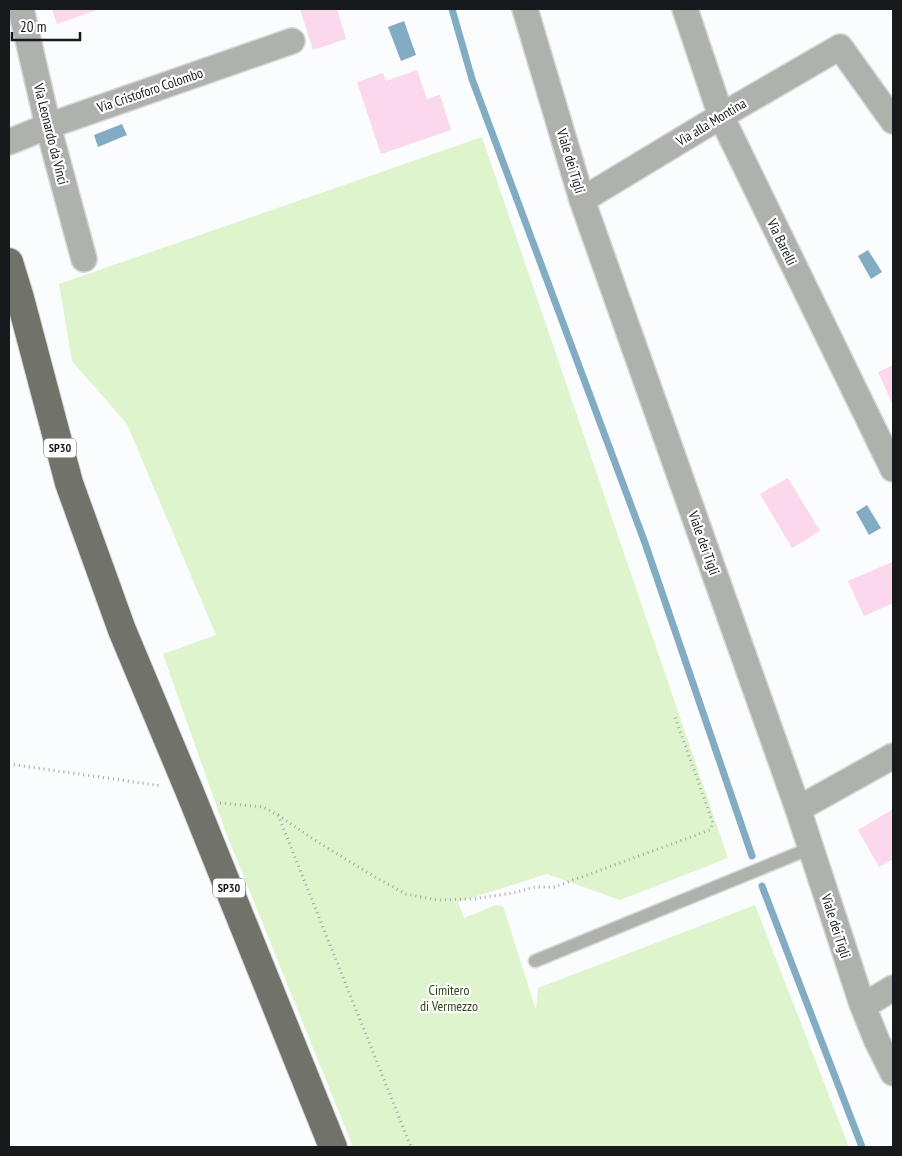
<svg xmlns="http://www.w3.org/2000/svg" width="902" height="1156" font-family="'PT Sans Narrow',sans-serif">
	<style>
		.green { fill: #def4cd }
		.water { fill: #81acc4 }
		.lines { fill: none; stroke-linecap: round; stroke-linejoin: round }
		.stream { stroke: #81acc4; stroke-width: 7 }
		.building { fill: #fbd8eb }
		.service-casing { stroke: #d6d8d9; stroke-width: 15 }
		.minor-casing { stroke: #d6d8d9; stroke-width: 28 }
		.primary-casing { stroke: #d6d8d9; stroke-width: 30 }
		.path { stroke: #a2a5a6; stroke-width: 3; stroke-dasharray: 1 4; stroke-linecap: butt }
		.service { stroke: #afb1ac; stroke-width: 12 }
		.minor { stroke: #afb1ac; stroke-width: 25 }
		.primary { stroke: #71736a; stroke-width: 28 }
		.labels { text-anchor: middle; stroke-width: 4.5; stroke-linejoin: round; paint-order: stroke }
		.shield { fill: #fff; stroke: #5d5f61; stroke-width: 1 }
		.shield-label { font-size: 12px; font-weight: bold; fill: #171a1d }
		.street-label { font-size: 14px; fill: #171a1d; stroke: #fff }
		.park-label { font-size: 14px; fill: #2f4b13; stroke: #fff }
	</style>
	<rect width="100%" height="100%" fill="#fafcfd"/>
	<path class="green" d="M482 137 728 858 620 900 547 874 458 902 464 918 496 905 503 906 536 1010 538 988 755 905 849 1147H353L225 830 163 654 216 635 127 424 72 361 59 284Z"/>
	<path class="water" d="M404 21 416 55 401 61 388 27Z
		M122 124 127 135 98 147 94 135Z
		M868 250 882 272 871 279 858 256Z
		M867 505 881 528 869 535 856 512Z"/>
	<g class="lines">
		<path class="stream" d="M452 9 472 79 645 543 752 856
			M762 886 862 1147"/>
	</g>
	<path class="building" d="M52 9H100L57 24Z
		M300 9H337L346 39 313 50Z
		M417 70 427 99 440 95 451 130 381 154 357 82 383 73 386 81Z
		M893 365V405L878 372Z
		M788 478 820 531 792 548 760 494Z
		M892 562 893 564V603L864 616 848 581Z
		M893 809V859L879 867 858 830Z"/>
	<g class="lines">
		<defs>
			<path id="service" d="M535 961 811 848"/>
			<path id="minor" d="M21 9 48 126 84 259
				M525 9 582 200 798 809 862 1004 877 1041 893 1073
				M685 9 721 116 893 469
				M9 142 48 126 292 41
				M582 200 721 116 840 47 893 121
				M798 809 893 756
				M862 1004 875 999 893 988"/>
			<path id="primary" d="M9 262 20 298 69 483 122 630 189 790 333 1147"/>
		</defs>
		<use href="#service" class="service-casing"/>
		<use href="#minor" class="minor-casing"/>
		<use href="#primary" class="primary-casing"/>
		<path class="path" d="M9 764 162 786
			M220 803 263 807 278 815 411 1147
			M278 815 313 839 375 877 406 894 437 900 472 899 513 893 535 887H554L710 830 713 823 674 714"/>
		<use href="#service" class="service"/>
		<use href="#minor" class="minor"/>
		<use href="#primary" class="primary"/>
	</g>
	<g class="labels">
		<g class="shield">
			<rect x="44" y="438.5" width="32" height="19" rx="4"/>
			<rect x="213" y="878.5" width="32" height="19" rx="4"/>
		</g>
		<g class="shield-label">
			<text x="60" y="452">SP30</text>
			<text x="229" y="892">SP30</text>
		</g>
		<g class="street-label">
			<text transform="translate(150 90) rotate(-19)" y="5">Via Cristoforo Colombo</text>
			<text transform="translate(711 122) rotate(-31)" y="5">Via alla Montina</text>
			<text transform="translate(51 134) rotate(76)" y="5">Via Leonardo da Vinci</text>
			<text transform="translate(571 161) rotate(73)" y="5">Viale dei Tigli</text>
			<text transform="translate(782 242) rotate(64)" y="5">Via Barelli</text>
			<text transform="translate(704 543) rotate(70)" y="5">Viale dei Tigli</text>
			<text transform="translate(836 926) rotate(72)" y="5">Viale dei Tigli</text>
		</g>
		<g class="park-label">
			<text x="449" y="995">Cimitero<tspan x="449" dy="16">di Vermezzo</tspan></text>
		</g>
	</g>
	<rect width="902" height="1156" fill="none" stroke="#171a1d" stroke-width="20"/>
	<path d="M12 32v8h68v-8" fill="none" stroke="#171a1d" stroke-width="2.5"/>
	<text x="20" y="32" font-size="15" fill="#171a1d" stroke="#ffffff" stroke-width="4" paint-order="stroke">20 m</text>
</svg>
